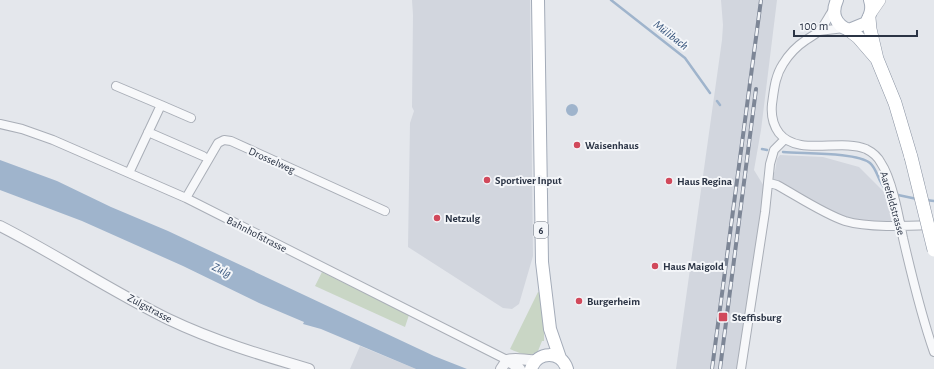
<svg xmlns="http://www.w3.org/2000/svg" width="934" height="369" font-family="'Alegreya Sans',sans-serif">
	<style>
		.built { fill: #d2d6de }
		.green { fill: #c9d6c5 }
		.water { fill: #9fb4cc }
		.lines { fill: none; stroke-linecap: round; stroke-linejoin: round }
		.stream { stroke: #9fb4cc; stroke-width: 2.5 }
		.minor-casing { stroke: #a9aeb7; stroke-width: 10 }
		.tertiary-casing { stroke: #a9aeb7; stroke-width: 12 }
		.secondary-casing { stroke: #a9aeb7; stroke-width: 12 }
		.primary-casing { stroke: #a3abb8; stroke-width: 14 }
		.trunk-casing { stroke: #8b94a3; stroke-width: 14 }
		.minor { stroke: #f7f8fa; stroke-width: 8 }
		.tertiary { stroke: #f7f8fa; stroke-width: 10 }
		.secondary { stroke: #fff; stroke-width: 11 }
		.primary { stroke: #fff; stroke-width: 12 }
		.trunk { stroke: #fff; stroke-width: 13 }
		.rail-casing { stroke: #7d8696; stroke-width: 4 }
		.rail { stroke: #f4f6f9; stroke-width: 2.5; stroke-dasharray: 8; stroke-linecap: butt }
		.trunk-bridge-casing { stroke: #8b94a3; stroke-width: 14; stroke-linecap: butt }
		.trunk-bridge { stroke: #fff; stroke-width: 13 }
		.poi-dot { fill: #d1495b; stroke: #f4f6f9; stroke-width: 1.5 }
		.labels { text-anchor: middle; stroke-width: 4; stroke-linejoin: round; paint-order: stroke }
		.shield { fill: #f4f6f9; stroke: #676e7b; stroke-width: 1 }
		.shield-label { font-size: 10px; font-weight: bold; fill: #2b3445 }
		.poi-label { font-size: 11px; font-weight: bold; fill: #2b3445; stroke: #f4f6f9; text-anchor: start }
		.street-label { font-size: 11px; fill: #2b3445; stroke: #f4f6f9 }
		.water-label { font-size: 12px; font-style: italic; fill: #34527a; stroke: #f4f6f9 }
	</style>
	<rect width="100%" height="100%" fill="#e4e7ec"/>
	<path class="built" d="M412 0H530L533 256 519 304 512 309 503 308 408 247 410 123 414 111 412 107 413 15Z
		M721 0H777L761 130 754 170 767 191 744 369H676L722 40 723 25Z
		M780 155 823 157 859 167 889 197 891 221 863 222 844 218 771 178 775 171 777 159Z
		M360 346 416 369H350Z"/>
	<path class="green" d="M322 272 409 315 405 327 315 286Z
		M538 292 540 293 544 325V341H542L538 351C530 358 519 353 510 349Z"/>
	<path class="water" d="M566 110a6 6 0 1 1 12 0a6 6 0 1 1-12 0Z
		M0 160 57 181 111 207 168 231 434 356 467 369H416L321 329 303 324 304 322 259 303 183 266 82 221 0 190Z"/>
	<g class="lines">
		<path class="stream" d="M611 0 685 58 710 93
			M717 101 720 105
			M762 149 767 150
			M783 152C803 154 856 152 870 163 878 170 878 183 886 189
			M898 195 917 199
			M926 200 934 201"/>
		<defs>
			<path id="minor" d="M834 9C829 15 825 25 819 31 815 35 810 37 806 40 797 46 789 54 783 64 775 76 774 90 772 104 771 114 773 125 779 133 798 157 840 138 866 149 872 152 878 157 881 163 892 179 899 218 903 238 912 277 921 315 934 352
				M819 31 844 28
				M116 86 161 105
				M0 124 22 129 53 140 186 198 507 360
				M148 132 203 156
				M129 173 161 105 191 118
				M769 183 777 185C797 196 824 214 845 221 868 228 908 226 932 225
				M186 198 218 143 224 140 231 141 385 211
				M741 369 765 212 770 164 774 150 785 139"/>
			<path id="tertiary" d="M0 226C57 255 111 291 168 319 214 341 261 355 309 369
				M507 360 520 369
				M501 369 507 360C517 357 526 361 536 360"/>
			<path id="secondary" d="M871 13 880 0"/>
			<path id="primary" d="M538 0 542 262 550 329 560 358
				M837 0C831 13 835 25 849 30L866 23C870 15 873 9 870 0
				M531 369C537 351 561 350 567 369"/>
			<path id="trunk" d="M869 18 870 29 877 59 895 103 911 157
				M849 30 858 37 877 59"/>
		</defs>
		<use href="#minor" class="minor-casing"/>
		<use href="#tertiary" class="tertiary-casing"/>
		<use href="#secondary" class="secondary-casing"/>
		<use href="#primary" class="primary-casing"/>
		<use href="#trunk" class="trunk-casing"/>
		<use href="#minor" class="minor"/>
		<use href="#tertiary" class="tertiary"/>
		<use href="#secondary" class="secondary"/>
		<use href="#primary" class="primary"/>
		<use href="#trunk" class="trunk"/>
		<defs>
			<path id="rail" d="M712 369 761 0
				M720 369 756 89"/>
		</defs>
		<use href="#rail" class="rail-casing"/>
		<use href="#rail" class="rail"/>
		<defs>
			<path id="trunk-bridge" d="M911 157 934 250"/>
		</defs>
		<use href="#trunk-bridge" class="trunk-bridge-casing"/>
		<use href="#trunk-bridge" class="trunk-bridge"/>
	</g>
	<g class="poi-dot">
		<circle cx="577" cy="145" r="4"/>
		<circle cx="487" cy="180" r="4"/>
		<circle cx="669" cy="181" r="4"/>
		<circle cx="437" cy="218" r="4"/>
		<circle cx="655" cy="266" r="4"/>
		<circle cx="579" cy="301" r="4"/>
		<rect x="718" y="312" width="10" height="10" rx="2"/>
	</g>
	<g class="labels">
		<rect class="shield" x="534" y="222" width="14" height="16" rx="3"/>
		<g class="shield-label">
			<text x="541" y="234">6</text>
		</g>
		<g class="poi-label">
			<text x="585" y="149">Waisenhaus</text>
			<text x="495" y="184">Sportiver Input</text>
			<text x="677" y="185">Haus Regina</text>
			<text x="445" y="222">Netzulg</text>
			<text x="663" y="270">Haus Maigold</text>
			<text x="587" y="305">Burgerheim</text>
			<text x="732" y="321">Steffisburg</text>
		</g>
		<g class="street-label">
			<text transform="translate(272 160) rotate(24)" y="4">Drosselweg</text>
			<text transform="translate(893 203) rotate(74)" y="4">Aarefeldstrasse</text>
			<text transform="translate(257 234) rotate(27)" y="4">Bahnhofstrasse</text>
			<text transform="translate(150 308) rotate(28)" y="4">Zulgstrasse</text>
		</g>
		<g class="water-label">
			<text transform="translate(671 35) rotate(38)" y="4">Mülibach</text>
			<text transform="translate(222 270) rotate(26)" y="4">Zulg</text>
		</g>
	</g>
	<path d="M794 30v6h123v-6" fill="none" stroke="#2b3445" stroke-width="2"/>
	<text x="800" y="30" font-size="12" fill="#2b3445" stroke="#f4f6f9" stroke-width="3" paint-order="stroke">100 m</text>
</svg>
